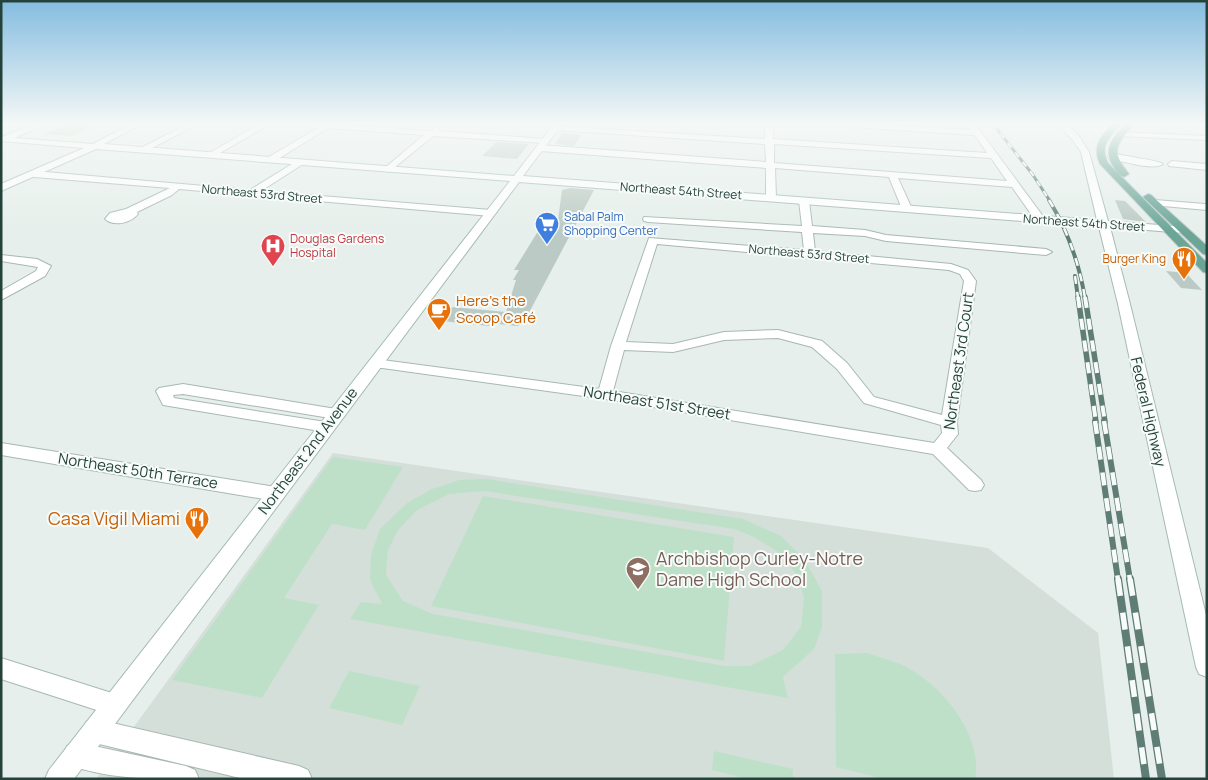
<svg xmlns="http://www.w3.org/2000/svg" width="1208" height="780" font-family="Manrope,sans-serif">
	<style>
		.built { fill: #d4dfda }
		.green { fill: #bfe0c8; fill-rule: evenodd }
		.building { fill: #bbcac4 }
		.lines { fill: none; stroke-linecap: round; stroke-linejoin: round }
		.street-casing { stroke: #a8b8b2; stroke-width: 2 }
		.secondary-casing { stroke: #a4bbb3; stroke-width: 2 }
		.primary-casing { stroke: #c2cac8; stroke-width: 2 }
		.street { fill: #fff; fill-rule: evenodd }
		.secondary { fill: #fff; fill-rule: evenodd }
		.primary { fill: #6aa596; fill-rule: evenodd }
		.rail-far4-casing { stroke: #5f7d75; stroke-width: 3 }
		.rail-far3-casing { stroke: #5f7d75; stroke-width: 4 }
		.rail-far2-casing { stroke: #5f7d75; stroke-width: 5.5 }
		.rail-far1-casing { stroke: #5f7d75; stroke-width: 6 }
		.rail-casing { stroke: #5f7d75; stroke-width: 8 }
		.rail-far4 { stroke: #f7fbf9; stroke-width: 2; stroke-dasharray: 6; stroke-linecap: butt }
		.rail-far3 { stroke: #f7fbf9; stroke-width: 2.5; stroke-dasharray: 8; stroke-linecap: butt }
		.rail-far2 { stroke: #f7fbf9; stroke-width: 4; stroke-dasharray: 11; stroke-linecap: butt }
		.rail-far1 { stroke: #f7fbf9; stroke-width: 4.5; stroke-dasharray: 13; stroke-linecap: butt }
		.rail { stroke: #f7fbf9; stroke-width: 5.5; stroke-dasharray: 17; stroke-linecap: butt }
		.labels { text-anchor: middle; stroke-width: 4; stroke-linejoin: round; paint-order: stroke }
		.far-street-label { font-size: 12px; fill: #24423a; stroke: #f7fbf9 }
		.far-shop-label { font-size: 12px; fill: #366cbe; stroke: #f7fbf9; text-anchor: start }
		.far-health-label { font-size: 12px; fill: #be3a42; stroke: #f7fbf9; text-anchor: start }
		.far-food-label { font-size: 12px; fill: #c56008; stroke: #f7fbf9; text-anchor: end }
		.food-label { font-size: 15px; fill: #c56008; stroke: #f7fbf9; text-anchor: start }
		.street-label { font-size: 15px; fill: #24423a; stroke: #f7fbf9 }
		.near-food-label { font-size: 18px; fill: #c56008; stroke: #f7fbf9; text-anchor: end }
		.near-education-label { font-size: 18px; fill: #785e54; stroke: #f7fbf9; text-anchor: start }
	</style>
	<rect width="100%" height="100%" fill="#e6efeb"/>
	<path class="built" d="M333 453 988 548 1098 633 1114 779H96Z"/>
	<path class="green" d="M333 457 403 467 365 530 332 524 284 598 319 605 262 698 172 680Z
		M486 479 743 519 781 536 805 560 822 591V628L814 649 783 677 788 698 350 619 361 602 382 604 370 580 371 555 380 529 407 503 432 489 459 480ZM484 491 734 529 754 537 783 555 799 579 804 598 801 627 783 650 750 666H725L433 614 403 601 386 575 388 550 398 530 417 510 449 494Z
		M483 496 734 537 724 661 431 606Z
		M867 653C878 657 889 659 900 664 939 681 984 734 975 779H884L836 767 835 654Z
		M349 671 420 686 402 725 329 708Z
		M714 751 793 769V779H748L712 770Z"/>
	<path class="building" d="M70 124H99L71 136 44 134Z
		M562 133 581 135 574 146 555 144Z
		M496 142 529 144 517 159 482 156Z
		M570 188 594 190 523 324 517 326 490 323 489 326 442 321 452 307 506 312 516 280H513L519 270H514L545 220H558L562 190Z
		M1115 200 1125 201 1146 222 1123 219Z
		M1166 271 1186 273 1202 290 1181 288Z"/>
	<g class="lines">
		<defs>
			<path id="street" d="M1 124H8L1 127Z
				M34 124H45L8 141 1 139 2 137Z
				M188 124H198L144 152 137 150Z
				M260 124H270L213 157 206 155Z
				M296 124H334L430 131 435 128H438V131L546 139 550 141 546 143 433 136 389 172 386 171V167L424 135 328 128 273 162H267V158L318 128 300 126Z
				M765 124H773V139L987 153 975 135 837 126 833 124H874L971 130 968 126 975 124 1045 219 1044 221H1036L1012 187 898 178 912 209 907 212 902 209 889 177 775 168 776 198 771 201 766 198V168L540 151 536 148 540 145 766 162 765 144 556 130 552 128 556 126 765 139ZM774 144 991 158 1007 181 774 163Z
				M1117 132 1207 136V140L1120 136H1117Z
				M1112 153C1122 156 1158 160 1163 164 1154 171 1121 161 1109 158L1108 156Z
				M300 159 304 162 303 164 261 191 491 210 496 213 491 216 179 189 172 195 137 212 138 214C131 223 114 227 105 219L110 213 126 209 170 188 34 177 29 174 34 171 250 190Z
				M1172 161 1207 164V170L1169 166 1168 164Z
				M804 198 809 201 812 226 865 230 886 235 1046 249 1052 252 1046 255 886 241 865 236 813 233 815 251 951 264 968 270 976 281 957 422 958 434 947 448 981 480 984 485 981 490 975 491 969 490 933 454 605 399 375 367 370 366 368 363 370 360 375 359 599 389 611 346 649 238 804 250 802 232 648 222 644 221 643 219 644 217 802 226 799 201ZM657 244 949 270 960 274 964 281 942 415 874 397 847 363 822 341 778 330 724 332 673 344 626 342ZM778 338 812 347 837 369 864 403 941 425 942 433 934 443 613 391 624 350 673 352 724 340Z
				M1155 200 1205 204H1207V210L1152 205V201Z
				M1 255 37 259 51 266 45 276 1 300V291L36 271 38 267 1 261Z
				M183 384 336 409 342 410 344 414 342 418 336 419 183 394 173 395 174 398 332 423 334 427 332 431 326 432 163 405 156 391 159 388Z
				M1 443 276 487 282 489 285 494 282 499 276 501 1 455Z
				M1 658 115 694 123 697 127 705 123 713 115 716 1 679Z
				M95 719 299 766 308 770 312 779H244L95 743 86 740 83 731 86 722Z
				M76 742 186 766 195 770 199 779C154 779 109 780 67 764L63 755 67 746Z"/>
			<path id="secondary" d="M131 124H141L104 144 514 176 554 124H562L523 176 1097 220 1081 152 1072 139 1057 124H1066L1078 135 1089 152 1108 221 1184 227 1189 230 1184 233 1110 227 1130 304 1207 619V677L1199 674 1196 667 1118 304 1099 227 519 182 74 779H45L49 770 510 181 96 149 1 191V184L84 148 1 141V137L93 144Z"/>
			<path id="primary" d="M1113 124H1121C1110 137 1099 145 1108 163L1207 263V273L1203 272 1100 164C1092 147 1100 136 1113 124Z
				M1126 124H1134C1116 146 1110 150 1129 174L1124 177C1119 175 1116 171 1113 166 1102 149 1114 136 1126 124Z
				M1148 194 1151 195 1207 246V255L1203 254 1145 199 1143 197Z"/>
		</defs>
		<use href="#street" class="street-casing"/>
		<use href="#secondary" class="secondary-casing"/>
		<use href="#primary" class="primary-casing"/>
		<use href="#street" class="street"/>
		<use href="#secondary" class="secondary"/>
		<use href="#primary" class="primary"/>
		<defs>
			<path id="rail-far4" d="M993 124 1033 175 1050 201"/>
			<path id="rail-far3" d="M1049 200C1068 231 1079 263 1085 298
				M1075 276 1078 298"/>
			<path id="rail-far2" d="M1078 297 1096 422
				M1085 297 1105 422"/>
			<path id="rail-far1" d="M1095 421 1118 580
				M1104 421 1130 580"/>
			<path id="rail" d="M1118 579 1146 779
				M1130 579 1162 779"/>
		</defs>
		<use href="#rail-far4" class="rail-far4-casing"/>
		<use href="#rail-far3" class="rail-far3-casing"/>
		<use href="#rail-far2" class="rail-far2-casing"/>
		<use href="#rail-far1" class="rail-far1-casing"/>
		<use href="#rail" class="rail-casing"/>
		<use href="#rail-far4" class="rail-far4"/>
		<use href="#rail-far3" class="rail-far3"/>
		<use href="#rail-far2" class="rail-far2"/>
		<use href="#rail-far1" class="rail-far1"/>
		<use href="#rail" class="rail"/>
	</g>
	<linearGradient id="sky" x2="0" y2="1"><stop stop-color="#84bce0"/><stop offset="0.53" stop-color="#f4f8f6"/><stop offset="1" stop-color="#f4f8f6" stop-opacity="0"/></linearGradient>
	<rect width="1208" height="233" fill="url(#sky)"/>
	<defs>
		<symbol id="supermarket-pin" viewBox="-11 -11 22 30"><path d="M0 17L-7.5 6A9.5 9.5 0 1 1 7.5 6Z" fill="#3f7fe0" stroke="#f7fbf9"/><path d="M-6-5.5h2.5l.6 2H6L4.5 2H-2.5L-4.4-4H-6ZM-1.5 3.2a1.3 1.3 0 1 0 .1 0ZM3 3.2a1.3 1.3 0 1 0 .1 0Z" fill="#fff"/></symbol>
		<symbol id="hospital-pin" viewBox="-11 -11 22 30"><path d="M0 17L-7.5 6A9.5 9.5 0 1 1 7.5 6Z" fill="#e0444e" stroke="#f7fbf9"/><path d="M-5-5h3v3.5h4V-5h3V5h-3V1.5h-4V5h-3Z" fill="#fff"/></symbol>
		<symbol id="restaurant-pin" viewBox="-11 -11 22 30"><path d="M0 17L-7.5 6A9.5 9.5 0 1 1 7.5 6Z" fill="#e8710a" stroke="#f7fbf9"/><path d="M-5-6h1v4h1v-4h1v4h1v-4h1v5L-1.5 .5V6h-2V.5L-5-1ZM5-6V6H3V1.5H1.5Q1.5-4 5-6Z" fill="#fff"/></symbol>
		<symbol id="cafe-pin" viewBox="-11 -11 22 30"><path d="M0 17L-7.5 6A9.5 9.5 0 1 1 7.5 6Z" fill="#e8710a" stroke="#f7fbf9"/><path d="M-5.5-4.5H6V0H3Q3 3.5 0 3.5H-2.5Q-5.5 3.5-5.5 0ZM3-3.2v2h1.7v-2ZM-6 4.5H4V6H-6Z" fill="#fff"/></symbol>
		<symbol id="school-pin" viewBox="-11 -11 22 30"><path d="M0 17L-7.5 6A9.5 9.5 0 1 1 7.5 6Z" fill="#8d6e63" stroke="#f7fbf9"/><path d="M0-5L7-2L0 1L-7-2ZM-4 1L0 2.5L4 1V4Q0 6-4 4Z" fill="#fff"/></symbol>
	</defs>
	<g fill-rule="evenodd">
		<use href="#supermarket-pin" x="533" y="210" width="28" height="38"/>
		<use href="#hospital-pin" x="259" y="232" width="28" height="38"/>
		<use href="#restaurant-pin" x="1170" y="245" width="28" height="38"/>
		<use href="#cafe-pin" x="425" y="296" width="28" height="38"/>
		<use href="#restaurant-pin" x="183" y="505" width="28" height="38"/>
		<use href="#school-pin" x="624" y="555" width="28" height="38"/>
	</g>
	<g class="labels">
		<g class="far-street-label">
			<text transform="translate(681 191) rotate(4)" y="4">Northeast 54th Street</text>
			<text transform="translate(262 194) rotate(5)" y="4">Northeast 53rd Street</text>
			<text transform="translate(1084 223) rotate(4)" y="4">Northeast 54th Street</text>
			<text transform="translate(809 254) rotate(5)" y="4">Northeast 53rd Street</text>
		</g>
		<g class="far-shop-label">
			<text x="564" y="221">Sabal Palm<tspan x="564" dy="14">Shopping Center</tspan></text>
		</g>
		<g class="far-health-label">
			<text x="290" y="243">Douglas Gardens<tspan x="290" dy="14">Hospital</tspan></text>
		</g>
		<g class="far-food-label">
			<text x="1166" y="263">Burger King</text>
		</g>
		<g class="food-label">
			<text x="456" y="306">Here's the<tspan x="456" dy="17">Scoop Café</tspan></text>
		</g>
		<g class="street-label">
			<text transform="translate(959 361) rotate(-82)" y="5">Northeast 3rd Court</text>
			<text transform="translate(657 403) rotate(9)" y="5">Northeast 51st Street</text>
			<text transform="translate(1148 412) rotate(77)" y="5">Federal Highway</text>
			<text transform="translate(308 451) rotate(-53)" y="5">Northeast 2nd Avenue</text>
			<text transform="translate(138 471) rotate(9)" y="5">Northeast 50th Terrace</text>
		</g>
		<g class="near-food-label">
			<text x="180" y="525">Casa Vigil Miami</text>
		</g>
		<g class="near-education-label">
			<text x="656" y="565">Archbishop Curley-Notre<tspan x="656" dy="21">Dame High School</tspan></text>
		</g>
	</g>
	<rect width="1208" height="780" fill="none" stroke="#24423a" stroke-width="5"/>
</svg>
